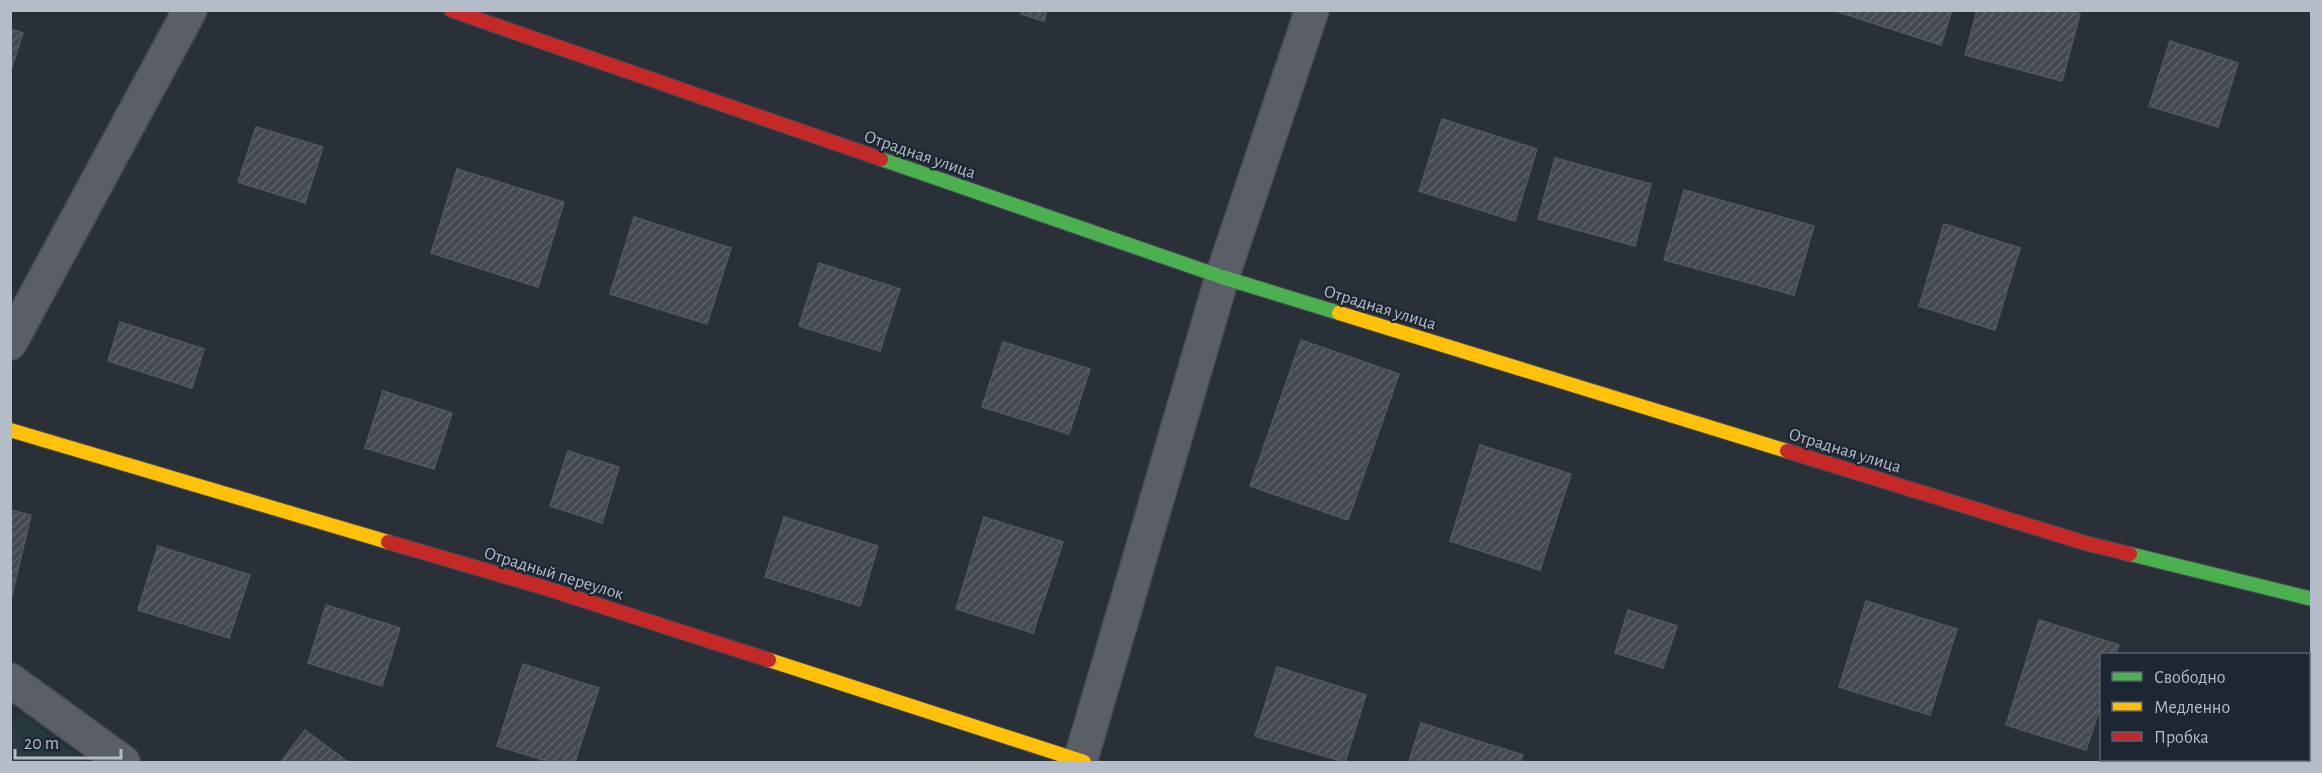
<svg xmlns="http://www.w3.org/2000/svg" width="2322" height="773" font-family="'Alegreya Sans',sans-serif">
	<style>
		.green { fill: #273a3e }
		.building { fill: url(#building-hatch); stroke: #52575f; stroke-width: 1.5 }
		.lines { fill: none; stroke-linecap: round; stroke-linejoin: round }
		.street-casing { stroke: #484c53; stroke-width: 36 }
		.fast-casing { stroke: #484c53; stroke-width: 16 }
		.slow-casing { stroke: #484c53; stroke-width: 16 }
		.jam-casing { stroke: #484c53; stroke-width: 16 }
		.street { stroke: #5a5e66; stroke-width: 33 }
		.fast { stroke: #4caf50; stroke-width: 14 }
		.slow { stroke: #ffc107; stroke-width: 14 }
		.jam { stroke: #c62828; stroke-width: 14 }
		.labels { text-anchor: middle; stroke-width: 4.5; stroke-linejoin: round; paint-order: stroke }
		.street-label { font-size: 18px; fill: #b4bcc9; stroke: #1d2633 }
	</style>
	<defs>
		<pattern id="building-hatch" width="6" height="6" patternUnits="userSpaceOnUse" patternTransform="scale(1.5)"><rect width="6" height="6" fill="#444950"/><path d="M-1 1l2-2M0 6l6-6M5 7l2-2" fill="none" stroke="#5d6168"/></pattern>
	</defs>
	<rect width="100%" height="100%" fill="#2a3038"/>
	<path class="green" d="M18 714 89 762H11V731Z"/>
	<path class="building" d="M1022 10H1047L1044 21 1021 14Z
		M1838 10H1952L1941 45 1838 12Z
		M1977 10H2065L2080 14 2062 81 1965 55Z
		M10 29 23 33 10 73Z
		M2170 41 2238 63 2218 127 2149 106Z
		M1442 119 1537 149 1515 221 1419 191Z
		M256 127 323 147 305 203 238 182Z
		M1555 158 1651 184 1635 246 1538 219Z
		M457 169 564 202 538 287 431 253Z
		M1684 190 1814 226 1794 295 1664 260Z
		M634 217 731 248 707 324 610 294Z
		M1944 224 2020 248 1995 330 1919 306Z
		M819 263 900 289 880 351 799 326Z
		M120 322 204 349 192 388 108 361Z
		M1301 340 1399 374 1348 520 1250 486Z
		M1003 342 1090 369 1069 434 982 407Z
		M383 391 452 413 434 469 365 448Z
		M1480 445 1571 474 1540 570 1450 541Z
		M568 451 619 467 602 523 550 506Z
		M10 510 31 515 10 604Z
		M784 517 878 546 860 606 765 577Z
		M984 517 1063 542 1033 633 956 609Z
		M158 546 250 575 229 638 138 610Z
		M1866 601 1957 629 1930 715 1839 687Z
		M326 605 400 628 382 686 308 663Z
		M1628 610 1677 626 1663 668 1615 653Z
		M2039 620 2119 645 2116 654H2102V701L2086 750 2006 725Z
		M523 664 599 688 575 762H550L497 746Z
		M1277 667 1366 695 1345 762 1255 736Z
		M1421 723 1523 755 1520 762H1409Z
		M305 730 348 762H281Z"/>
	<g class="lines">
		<defs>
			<path id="street" d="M10 343 190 10
				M10 680 123 762
				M1080 762 1222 277 1312 10"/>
			<path id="fast" d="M881 159 1222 277 1339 313
				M2130 554 2312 599"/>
			<path id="slow" d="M1339 313 1787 451
				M10 430 388 542
				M769 660 1084 762"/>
			<path id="jam" d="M451 10 881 159
				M1787 451 2085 543 2130 554
				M388 542 542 587 769 660"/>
		</defs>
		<use href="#street" class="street-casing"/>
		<use href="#fast" class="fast-casing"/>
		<use href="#slow" class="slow-casing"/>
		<use href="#jam" class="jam-casing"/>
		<use href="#street" class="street"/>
		<use href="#fast" class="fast"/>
		<use href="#slow" class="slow"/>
		<use href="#jam" class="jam"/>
	</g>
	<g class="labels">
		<g class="street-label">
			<text transform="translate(920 154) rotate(19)" y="6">Отрадная улица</text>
			<text transform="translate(1380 307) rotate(17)" y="6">Отрадная улица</text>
			<text transform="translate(1845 450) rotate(17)" y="6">Отрадная улица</text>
			<text transform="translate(554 573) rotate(17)" y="6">Отрадный переулок</text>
		</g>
	</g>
	<rect width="2322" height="773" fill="none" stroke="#b4bcc9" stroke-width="24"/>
	<rect x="2100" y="653" width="210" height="108" fill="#1d2633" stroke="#59626f" stroke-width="1.5"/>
	<rect x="2112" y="672" width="30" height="9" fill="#4caf50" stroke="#59626f" stroke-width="1.5"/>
	<text x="2154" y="683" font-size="18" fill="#b4bcc9">Свободно</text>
	<rect x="2112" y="702" width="30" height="9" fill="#ffc107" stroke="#59626f" stroke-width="1.5"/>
	<text x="2154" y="713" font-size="18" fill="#b4bcc9">Медленно</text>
	<rect x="2112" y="732" width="30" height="9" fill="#c62828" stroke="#59626f" stroke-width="1.5"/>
	<text x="2154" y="743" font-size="18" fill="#b4bcc9">Пробка</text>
	<path d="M15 749v9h106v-9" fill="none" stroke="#b4bcc9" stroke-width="3"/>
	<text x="24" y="749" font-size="18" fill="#b4bcc9" stroke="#1d2633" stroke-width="4.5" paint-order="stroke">20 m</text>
</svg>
